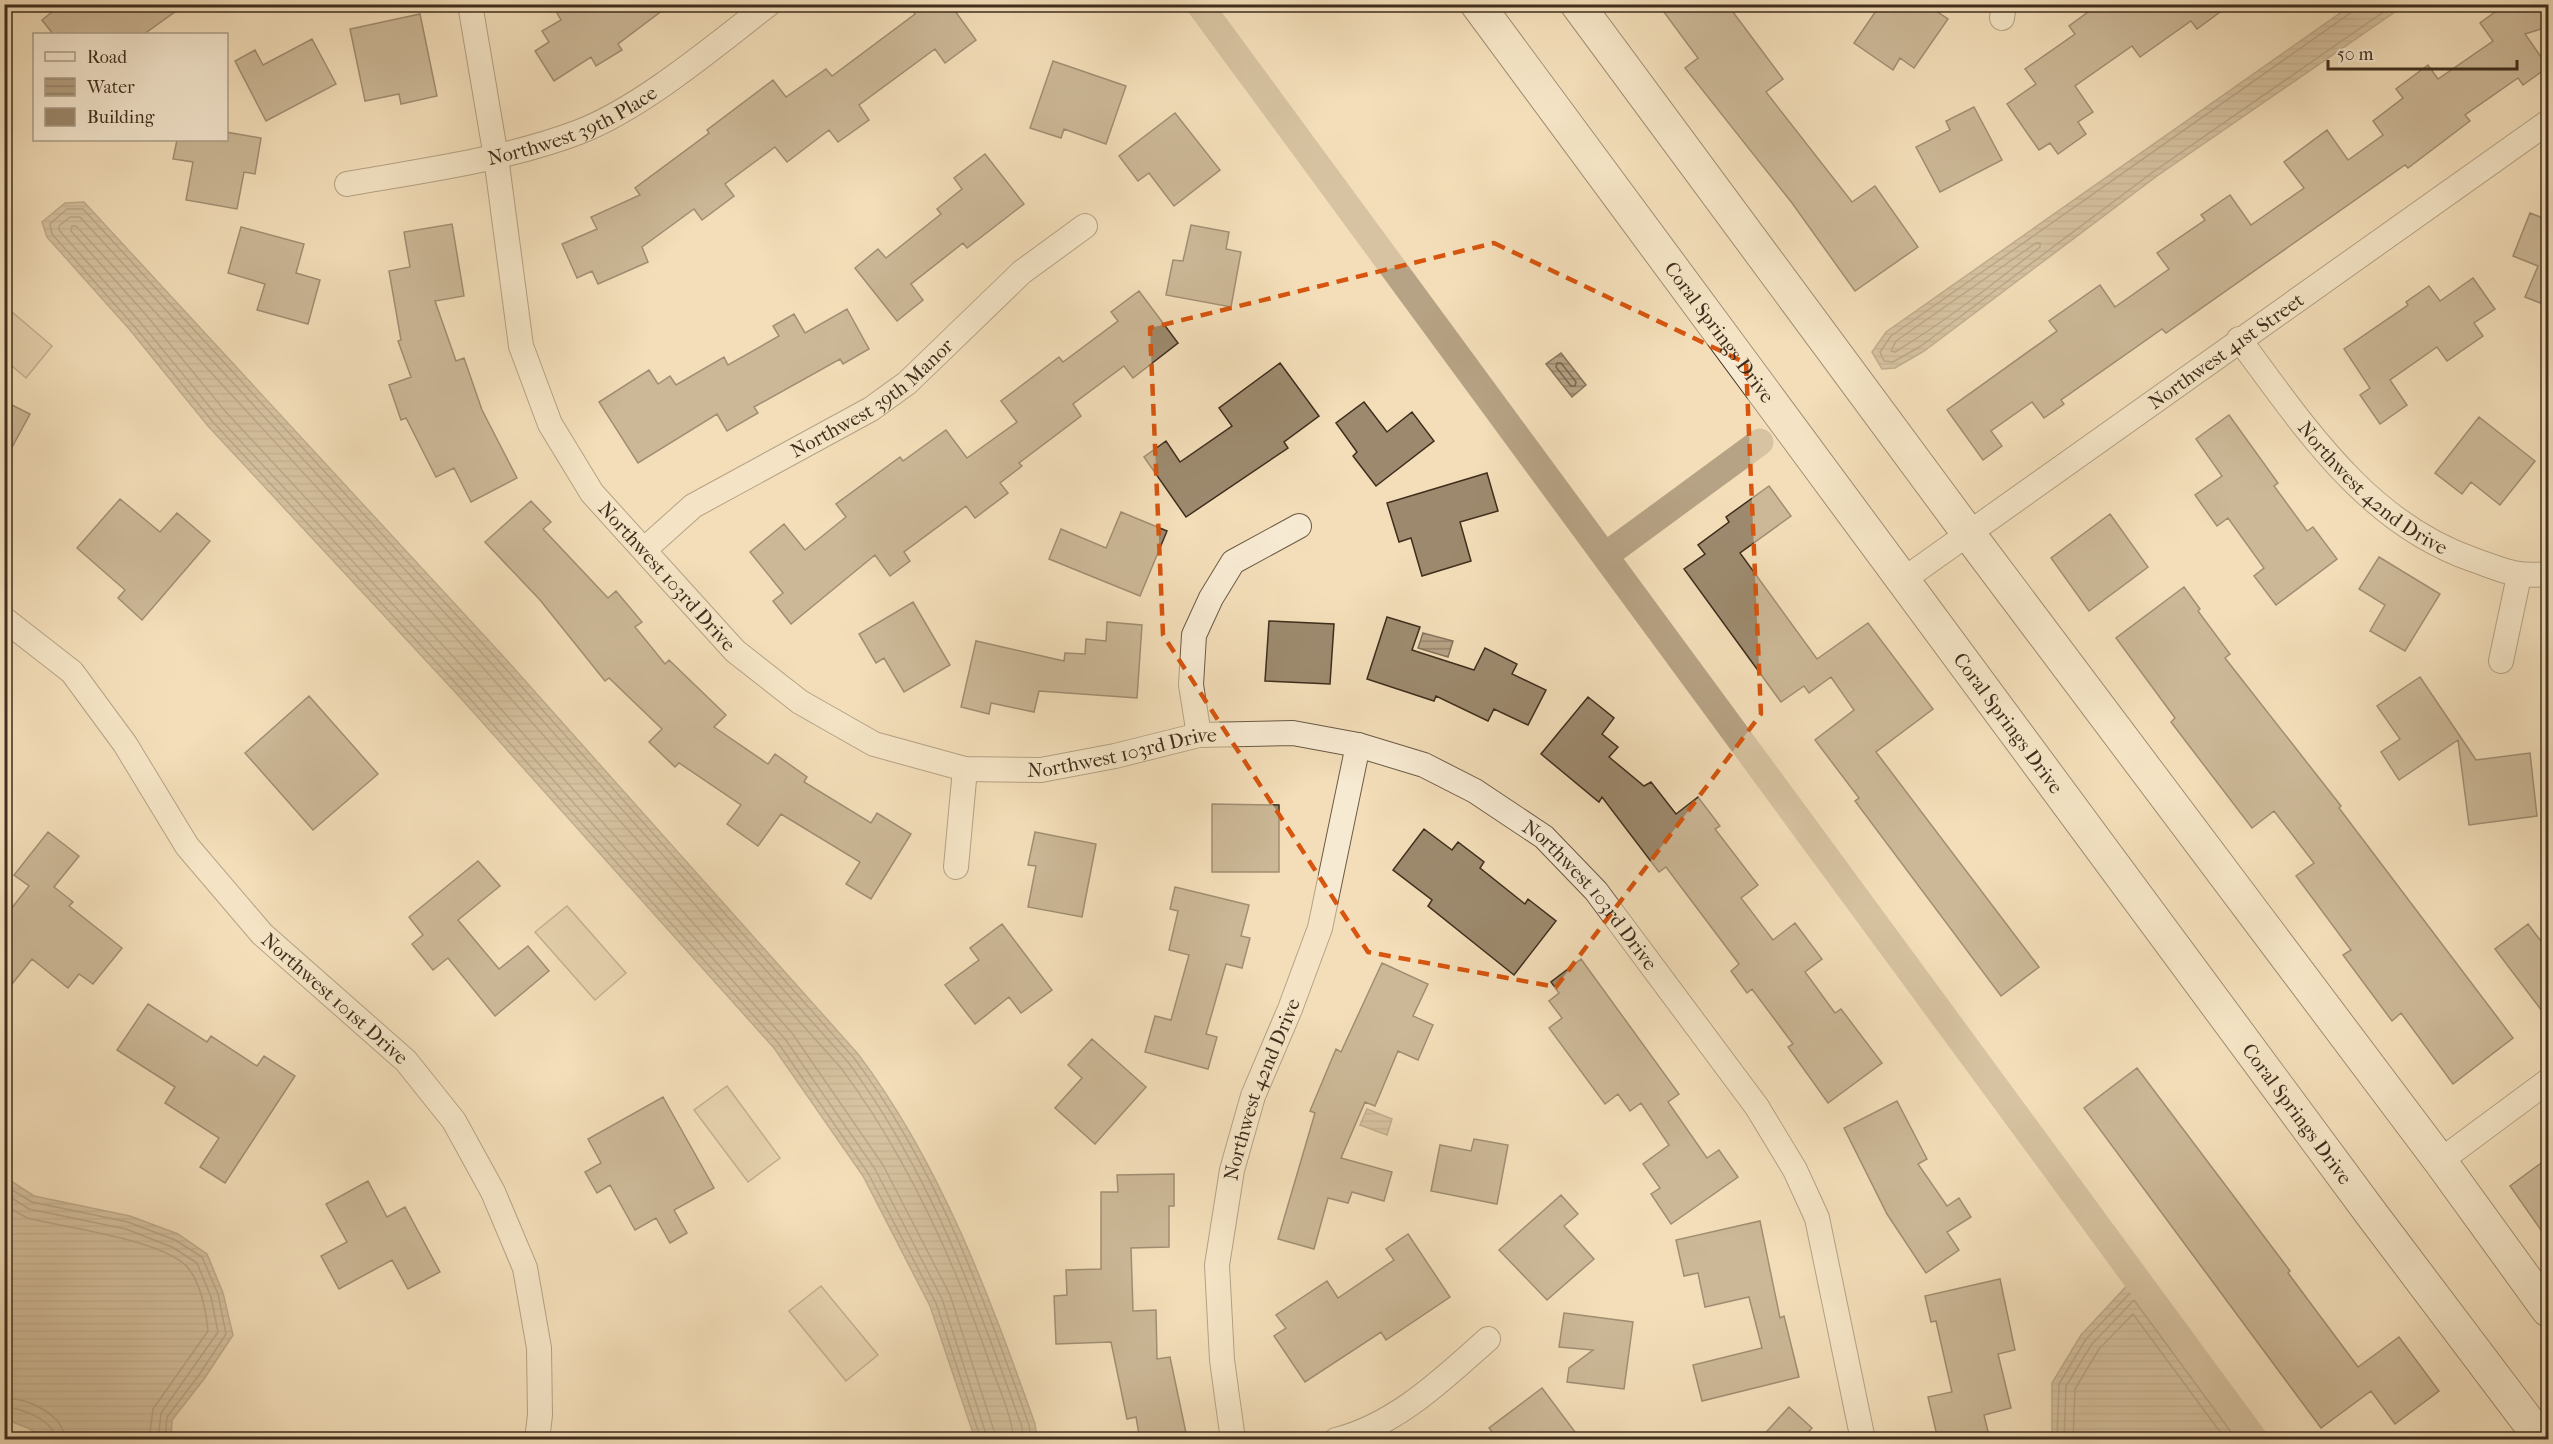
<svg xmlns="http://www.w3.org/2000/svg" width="2553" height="1444" font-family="'IM FELL French Canon',serif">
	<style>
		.grass { fill: #d4c09e; stroke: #8a775e; stroke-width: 1.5 }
		.water { fill: url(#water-rules); stroke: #86745b; stroke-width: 1.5 }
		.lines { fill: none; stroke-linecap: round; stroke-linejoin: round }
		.shore { stroke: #7a6850; stroke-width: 1.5 }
		.canal { stroke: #b6a284; stroke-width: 27 }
		.building { fill: #9d8a6e; stroke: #3f2e1d; stroke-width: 1.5 }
		.minor-casing { stroke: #6c5a44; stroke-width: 26 }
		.secondary-casing { stroke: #3f2e1d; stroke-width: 35 }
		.minor { stroke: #f7ead2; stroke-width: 24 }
		.secondary { stroke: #f7ead2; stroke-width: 33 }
		.marked { fill: none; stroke: #d7550e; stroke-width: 4.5; stroke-dasharray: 12 8; stroke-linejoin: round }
		.labels { text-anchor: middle; stroke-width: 6; stroke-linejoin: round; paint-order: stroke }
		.street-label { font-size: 20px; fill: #3f2e1d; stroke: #f7ead2 }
	</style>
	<defs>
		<pattern id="water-rules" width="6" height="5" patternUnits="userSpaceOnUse" patternTransform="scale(1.5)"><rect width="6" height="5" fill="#b6a284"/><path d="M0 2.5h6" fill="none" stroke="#95846b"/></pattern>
	</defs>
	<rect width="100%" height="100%" fill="#f3deb9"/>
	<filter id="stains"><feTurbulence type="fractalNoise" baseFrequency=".00333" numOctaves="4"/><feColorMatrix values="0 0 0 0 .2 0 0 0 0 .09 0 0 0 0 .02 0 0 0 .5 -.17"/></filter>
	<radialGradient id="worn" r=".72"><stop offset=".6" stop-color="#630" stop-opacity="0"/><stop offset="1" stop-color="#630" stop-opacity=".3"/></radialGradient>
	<path class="grass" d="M5 306 52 346 26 378 5 360Z
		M567 906 626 973 595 1000 535 932Z
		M727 1086 780 1158 748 1182 694 1110Z
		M821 1286 878 1355 846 1381 789 1311Z"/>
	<path class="water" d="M2353 4 2405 5 2157 176 1924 351 1895 368 1882 369 1872 352 1886 332Z
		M84 202 502 655 858 1054C941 1164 989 1295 1035 1424L1037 1439H975L930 1306 863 1176 774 1048 457 694 208 426 130 330 47 237 42 222 65 203Z
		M1561 353 1586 385 1572 397 1546 364Z
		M1423 633 1453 641 1448 657 1418 648Z
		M1367 1109 1392 1119 1387 1135 1360 1125Z
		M5 1177 34 1196 130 1216 178 1234 207 1254 223 1293 233 1335 204 1379 172 1420 171 1439H46L28 1428 5 1419Z
		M2135 1277 2249 1433 2255 1439H2052V1383L2081 1335Z"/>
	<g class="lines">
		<path class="shore" d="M2355 4 2352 12 1891 336 1880 352 1884 361 1893 362 1921 346 2153 172 2395 4
			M2036 243H2040V247C1993 284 1946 321 1895 352L1891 351 1896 341Z
			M1557 363H1561L1576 382 1575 386H1571L1556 367Z
			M4 1185 32 1202 128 1222 175 1240 202 1257 218 1294 226 1334 199 1375 167 1417 165 1440
			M4 1193 29 1209 126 1229 172 1247 197 1263 211 1297 218 1332 161 1413 158 1440
			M4 1204C12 1209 20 1215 28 1218 65 1228 167 1240 189 1269 201 1285 206 1312 208 1331L153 1409 149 1440
			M4 1398C27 1398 64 1414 65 1440
			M4 1407C22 1408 54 1420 56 1440
			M981 1440 936 1303 868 1173 779 1044 462 690 213 422 134 326 52 234 50 224 67 209H83L497 659 854 1058C936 1167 984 1297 1029 1425L1031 1440
			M988 1440 942 1299 875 1169 785 1039 468 685 218 417 140 322 59 230V226L70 217H80L492 664 848 1062C929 1171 977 1300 1022 1427L1023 1440
			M997 1440 950 1295 883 1165 792 1033 474 679 225 411 147 316 71 231 72 226H76L485 670 841 1068C906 1155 953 1258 989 1361 998 1386 1011 1413 1014 1440
			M2057 1440 2059 1384 2086 1339 2134 1289 2247 1440
			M2064 1440 2066 1386 2092 1344 2134 1300 2237 1440
			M2073 1440 2075 1389 2099 1349 2133 1314 2226 1440"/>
		<path class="canal" d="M1199 4 2255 1440
			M1606 555 1760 442"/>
	</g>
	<path class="building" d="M62 4H186L144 34H53L42 20Z
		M552 4H671L618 44 622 50 596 66 591 57 554 81 535 51 549 42 542 31 561 20Z
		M908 4H950L976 40 945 63 935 49 859 105 869 120 838 142 829 130 787 162 775 147 725 184 734 196 702 220 694 209 642 247 648 262 598 284 592 271 577 278 562 244 597 229 591 217 640 195 635 188 709 133 707 130 773 80 786 97 826 69 832 76 915 14Z
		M1658 4H1727L1783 79 1766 92 1852 202 1875 186 1918 247 1855 291 1792 203 1685 68 1698 58Z
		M2099 4H2231L2197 29 2191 21 2140 57 2132 46 2075 86 2093 112 2078 122 2086 134 2058 154 2050 143 2039 150 2007 104 2036 84 2025 69 2075 34 2069 26Z
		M2506 4H2548V27L2525 34 2548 67 2523 85 2518 78 2465 115 2470 121 2408 168 2405 165 2166 333 2162 329 2061 400 2064 404 2044 418 2032 402 1991 431 2002 446 1983 460 1947 410 2057 331 2049 321 2100 285 2115 307 2169 269 2157 253 2205 220 2201 215 2230 195 2251 225 2304 188 2284 162 2327 130 2348 160 2383 135 2373 121 2403 98 2396 89 2428 65 2438 79 2493 41 2480 23Z
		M1880 5H1927L1948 19 1914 68 1900 58 1893 70 1854 43Z
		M420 14 437 96 401 104 399 94 365 101 350 29Z
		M312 39 336 84 266 121 235 61 255 50 263 65Z
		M1053 61 1126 86 1106 144 1064 129 1061 138 1030 128Z
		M1974 107 2002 160 1940 192 1916 147 1950 130 1946 121Z
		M1175 113 1220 170 1174 206 1149 173 1138 181 1119 156Z
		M226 132 261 138 255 174 244 172 237 209 186 200 193 162 173 159 177 140H226Z
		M985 154 1024 204 967 248 963 243 911 284 923 300 897 321 855 268 878 249 886 258 941 214 937 209 962 189 954 178Z
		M2530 213 2548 220V306L2525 297 2538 266 2513 256Z
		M452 224 464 296 435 301 456 361 464 358 482 410 517 478 471 502 454 468 436 477 406 418 401 420 389 385 411 377 398 341 401 340 389 271 410 267 404 232Z
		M1191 225 1229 232 1226 249 1241 252 1231 307 1166 295 1173 260 1183 261Z
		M241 227 304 244 296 273 320 280 308 324 257 310 265 284 228 273Z
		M2473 278 2495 309 2474 323 2483 336 2447 361 2437 347 2390 380 2407 405 2380 424 2360 395 2370 388 2344 349 2408 305 2406 302 2429 286 2440 301Z
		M1139 291 1178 343 1133 378 1124 366 1073 404 1081 416 1019 463 1022 466 1000 483 1008 493 975 518 966 506 904 552 910 561 890 576 875 555 791 624 773 601 783 593 750 552 784 524 805 550 846 517 836 504 900 457 903 461 946 430 967 458 1017 422 1001 401 1059 357 1063 362 1118 321 1111 312Z
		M847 309 869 349 843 364 840 359 754 407 758 413 727 431 717 414 638 463 599 402 649 370 658 384 670 376 676 385 724 357 728 365 779 336 773 326 794 314 805 333Z
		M1280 363 1319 416 1284 442 1288 448 1186 517 1144 457 1166 441 1180 462 1232 426 1219 408Z
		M4 401 30 414 4 462Z
		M1364 402 1387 432 1412 412 1434 441 1376 486 1353 456 1357 452 1336 423Z
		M2229 415 2278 483 2274 486 2307 531 2313 527 2337 559 2276 605 2254 576 2264 568 2228 518 2217 526 2195 495 2222 476 2196 439Z
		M2479 417 2535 461 2500 505 2471 482 2462 494 2435 473Z
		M1487 473 1498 511 1460 522 1471 561 1422 576 1411 538 1399 542 1387 503Z
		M1769 486 1791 516 1740 553 1817 659 1868 623 1933 709 1876 752 2039 967 2001 996 1855 801 1859 798 1815 740 1854 710 1831 677 1809 693 1804 686 1781 702 1684 569 1705 554 1698 545 1729 522 1726 517Z
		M120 499 160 532 177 513 210 541 142 620 118 598 125 590 77 548Z
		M531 501 551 522 543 529 608 598 616 591 642 622 635 627 665 664 669 660 726 715 714 727 768 764 775 754 807 777 804 782 871 823 877 813 911 834 871 899 846 884 860 862 781 814 758 846 727 824 741 805 679 763 675 767 649 742 662 729 609 678 605 681 540 600 485 542Z
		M1121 512 1167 531 1140 596 1049 559 1061 529 1106 548Z
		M2110 514 2148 567 2089 611 2051 558Z
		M2379 557 2440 594 2405 651 2370 631 2385 605 2359 589Z
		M2184 587 2200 609 2198 611 2230 654 2225 658 2341 806 2339 808 2513 1038 2453 1084 2401 1013 2392 1021 2343 955 2351 950 2296 876 2314 863 2274 811 2252 828 2171 722 2175 718 2116 638Z
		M913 602 950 665 904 692 884 658 876 663 859 634Z
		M1387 617 1420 627 1412 650 1474 670 1485 648 1517 664 1512 674 1546 690 1528 725 1494 709 1488 721 1436 696 1434 701 1367 679Z
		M1269 621 1334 624 1330 684 1265 681Z
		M1107 622 1142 625 1137 698 1039 691 1034 712 991 703 989 714 961 707 976 641 1064 661 1065 653 1085 654 1086 639 1106 641Z
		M2420 677 2476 760 2530 753 2537 816 2469 825 2458 740 2399 780 2381 752 2400 739 2377 706Z
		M309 696 378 774 313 830 245 753Z
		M1588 697 1614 718 1602 734 1618 747 1609 757 1644 786 1651 782 1676 814 1698 797 1720 826 1715 829 1758 885 1741 898 1773 940 1795 923 1822 959 1805 972 1835 1013 1841 1009 1882 1063 1828 1103 1788 1047 1793 1044 1752 989 1747 993 1731 971 1739 964 1666 867 1659 872 1602 797 1599 802 1541 754Z
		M1212 804 1279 805V872H1212Z
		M1424 829 1452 850 1458 842 1484 862 1480 868 1525 904 1528 899 1556 921 1514 975 1428 906 1432 900 1393 870Z
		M48 832 79 856 54 887 73 902 69 906 122 948 93 984 79 974 68 988 32 959 4 994V918L29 886 14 875Z
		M1035 832 1096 844 1082 917 1028 907 1036 866 1028 865Z
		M478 861 500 886 458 920 499 969 528 946 549 971 495 1016 448 958 433 970 412 944 423 935 409 917Z
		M1175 887 1249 905 1241 936 1250 938 1242 968 1226 964 1206 1034 1217 1037 1208 1069 1145 1052 1155 1016 1171 1020 1189 955 1169 950 1178 911 1170 909Z
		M1002 924 1052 990 1021 1013 1009 997 975 1024 945 985 979 960 970 948Z
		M2528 924 2540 940 2548 934V1019L2495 949Z
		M1581 959 1679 1094 1668 1102 1707 1158 1719 1150 1738 1177 1671 1224 1651 1194 1660 1188 1643 1164 1669 1145 1641 1103 1630 1111 1618 1094 1605 1104 1549 1028 1562 1018 1549 1001 1559 993 1551 982Z
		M1382 963 1428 984 1413 1016 1433 1025 1418 1060 1398 1051 1375 1106 1365 1102 1341 1158 1392 1172 1384 1201 1352 1192 1348 1203 1328 1198 1314 1249 1278 1239 1315 1113 1310 1111 1336 1049 1341 1052Z
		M148 1004 207 1042 211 1036 257 1066 264 1056 295 1076 225 1183 200 1167 219 1138 165 1103 175 1087 117 1050Z
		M1092 1039 1146 1087 1095 1144 1055 1108 1082 1078 1068 1065Z
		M2137 1068 2290 1271 2288 1273 2358 1367 2399 1337 2439 1391 2395 1424 2371 1391 2321 1428 2084 1108Z
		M663 1097 714 1188 674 1210 687 1233 670 1243 656 1218 635 1230 610 1185 597 1193 585 1172 601 1163 588 1139Z
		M1897 1101 1927 1159 1918 1164 1947 1206 1959 1198 1971 1217 1947 1232 1959 1250 1926 1273 1887 1214 1844 1128Z
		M1474 1139 1508 1145 1497 1204 1431 1191 1440 1145 1471 1151Z
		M2548 1158V1240L2510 1186Z
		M1174 1174V1206H1169V1247L1131 1248 1133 1311 1156 1310 1157 1359 1170 1357 1186 1433 1157 1440H1140L1136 1417 1127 1419 1111 1342 1056 1344 1054 1296 1067 1295 1066 1270 1101 1269V1192H1118L1117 1175Z
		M368 1181 387 1217 405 1207 440 1272 408 1289 392 1260 339 1289 321 1256 347 1242 326 1204Z
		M1561 1195 1578 1214 1564 1226 1594 1259 1547 1300 1499 1250Z
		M1760 1221 1780 1318 1784 1316 1799 1377 1702 1401 1693 1365 1762 1348 1749 1297 1705 1307 1698 1273 1684 1276 1676 1240Z
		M1408 1234 1450 1297 1386 1340 1381 1332 1305 1382 1274 1336 1286 1328 1276 1315 1327 1281 1338 1298 1394 1260 1386 1249Z
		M2000 1279 2015 1350 1998 1354 2011 1408 1984 1415 1990 1440H1938L1928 1397 1952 1392 1936 1321 1931 1322 1925 1296Z
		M1564 1313 1633 1322 1624 1389 1567 1382 1569 1368 1593 1350 1559 1347Z
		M1542 1388 1581 1440H1498L1489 1428Z
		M1789 1407 1812 1428 1801 1440H1759Z"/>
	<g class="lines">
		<defs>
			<g id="minor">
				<path id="s1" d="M470 4 496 157 521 346 550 424 592 493 735 651 800 702 874 744 965 769 1041 770 1115 756 1199 735 1293 733 1358 745 1424 765 1475 791 1544 837 1596 891 1757 1107 1795 1170 1817 1218 1863 1440"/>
				<path d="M2002 18 2004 4"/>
				<path id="s2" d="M347 184C425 170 505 160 579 132 643 107 714 46 769 4"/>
				<path id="s3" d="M2239 339C2304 426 2366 523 2474 560 2505 571 2514 577 2548 574"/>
				<path id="s4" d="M645 549 693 506 871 409 907 383 1022 272 1085 226"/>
				<path id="s5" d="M1903 580 2548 122"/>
				<path id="s6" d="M4 619 72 672 125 744 187 846 262 934 406 1061 454 1121 493 1192 525 1268 539 1348 540 1415 537 1440"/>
				<path d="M2501 661 2519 576"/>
				<path d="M1199 735 1191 685 1194 635 1211 598 1233 562 1299 526"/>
				<path d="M956 867 965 769"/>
				<path d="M2440 1161 2548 1081"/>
				<path id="s7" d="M1233 1440 1222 1360 1217 1265 1232 1170 1253 1096 1290 1009 1320 928 1358 745"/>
				<path d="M1336 1440C1396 1425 1443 1379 1488 1339"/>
			</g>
			<g id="secondary">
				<path id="s8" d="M1477 4 2370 1212 2542 1440"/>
				<path d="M1577 4 1968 533 2440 1161 2548 1310"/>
			</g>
		</defs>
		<use href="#minor" class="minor-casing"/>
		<use href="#secondary" class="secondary-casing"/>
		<use href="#minor" class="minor"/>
		<use href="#secondary" class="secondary"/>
	</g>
	<path d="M0 0H2553V1444H0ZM1494 243 1746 363 1761 714 1556 987 1368 952 1163 635 1150 328Z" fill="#f3deb9" fill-opacity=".55" fill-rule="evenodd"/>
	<path class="marked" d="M1494 243 1746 363 1761 714 1556 987 1368 952 1163 635 1150 328Z"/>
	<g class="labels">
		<g class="street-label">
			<text dy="7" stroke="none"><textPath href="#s2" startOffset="234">Northwest 39th Place</textPath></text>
			<text dy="7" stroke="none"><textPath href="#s8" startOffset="408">Coral Springs Drive</textPath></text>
			<text dy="7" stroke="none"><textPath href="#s5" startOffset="396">Northwest 41st Street</textPath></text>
			<text dy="7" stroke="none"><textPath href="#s4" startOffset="274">Northwest 39th Manor</textPath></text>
			<text dy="7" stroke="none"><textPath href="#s3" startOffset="202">Northwest 42nd Drive</textPath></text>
			<text dy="7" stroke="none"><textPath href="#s1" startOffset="622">Northwest 103rd Drive</textPath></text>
			<text dy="7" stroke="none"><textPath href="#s8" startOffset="894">Coral Springs Drive</textPath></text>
			<text dy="7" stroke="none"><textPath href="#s1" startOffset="1144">Northwest 103rd Drive</textPath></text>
			<text dy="7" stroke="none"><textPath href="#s1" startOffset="1666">Northwest 103rd Drive</textPath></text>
			<text dy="7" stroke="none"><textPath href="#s6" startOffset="508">Northwest 101st Drive</textPath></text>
			<text dy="7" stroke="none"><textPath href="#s7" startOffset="358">Northwest 42nd Drive</textPath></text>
			<text dy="7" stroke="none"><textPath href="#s8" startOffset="1380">Coral Springs Drive</textPath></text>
		</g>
	</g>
	<rect width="2553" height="1444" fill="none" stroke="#f3deb9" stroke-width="24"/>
	<rect x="6" y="6" width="2541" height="1432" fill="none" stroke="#3f2e1d" stroke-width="3"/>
	<rect x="12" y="12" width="2529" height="1420" fill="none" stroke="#3f2e1d" stroke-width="1.5"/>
	<rect x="33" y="33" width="195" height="108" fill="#f7ead2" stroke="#ad9f8a" stroke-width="1.5"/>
	<rect x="45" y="52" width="30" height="9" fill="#f7ead2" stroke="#ad9f8a" stroke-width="1.5"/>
	<text x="87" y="63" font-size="18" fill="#3f2e1d">Road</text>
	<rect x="45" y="78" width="30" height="18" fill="url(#water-rules)" stroke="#ad9f8a" stroke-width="1.5"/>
	<text x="87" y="93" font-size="18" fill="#3f2e1d">Water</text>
	<rect x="45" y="108" width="30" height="18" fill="#9d8a6e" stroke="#ad9f8a" stroke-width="1.5"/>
	<text x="87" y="123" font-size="18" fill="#3f2e1d">Building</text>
	<path d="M2328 60v9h189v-9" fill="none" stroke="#3f2e1d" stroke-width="3"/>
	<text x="2337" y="60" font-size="18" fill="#3f2e1d" stroke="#f7ead2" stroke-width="4.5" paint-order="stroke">50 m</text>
	<rect width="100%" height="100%" filter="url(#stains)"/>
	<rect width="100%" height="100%" fill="url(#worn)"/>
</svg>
